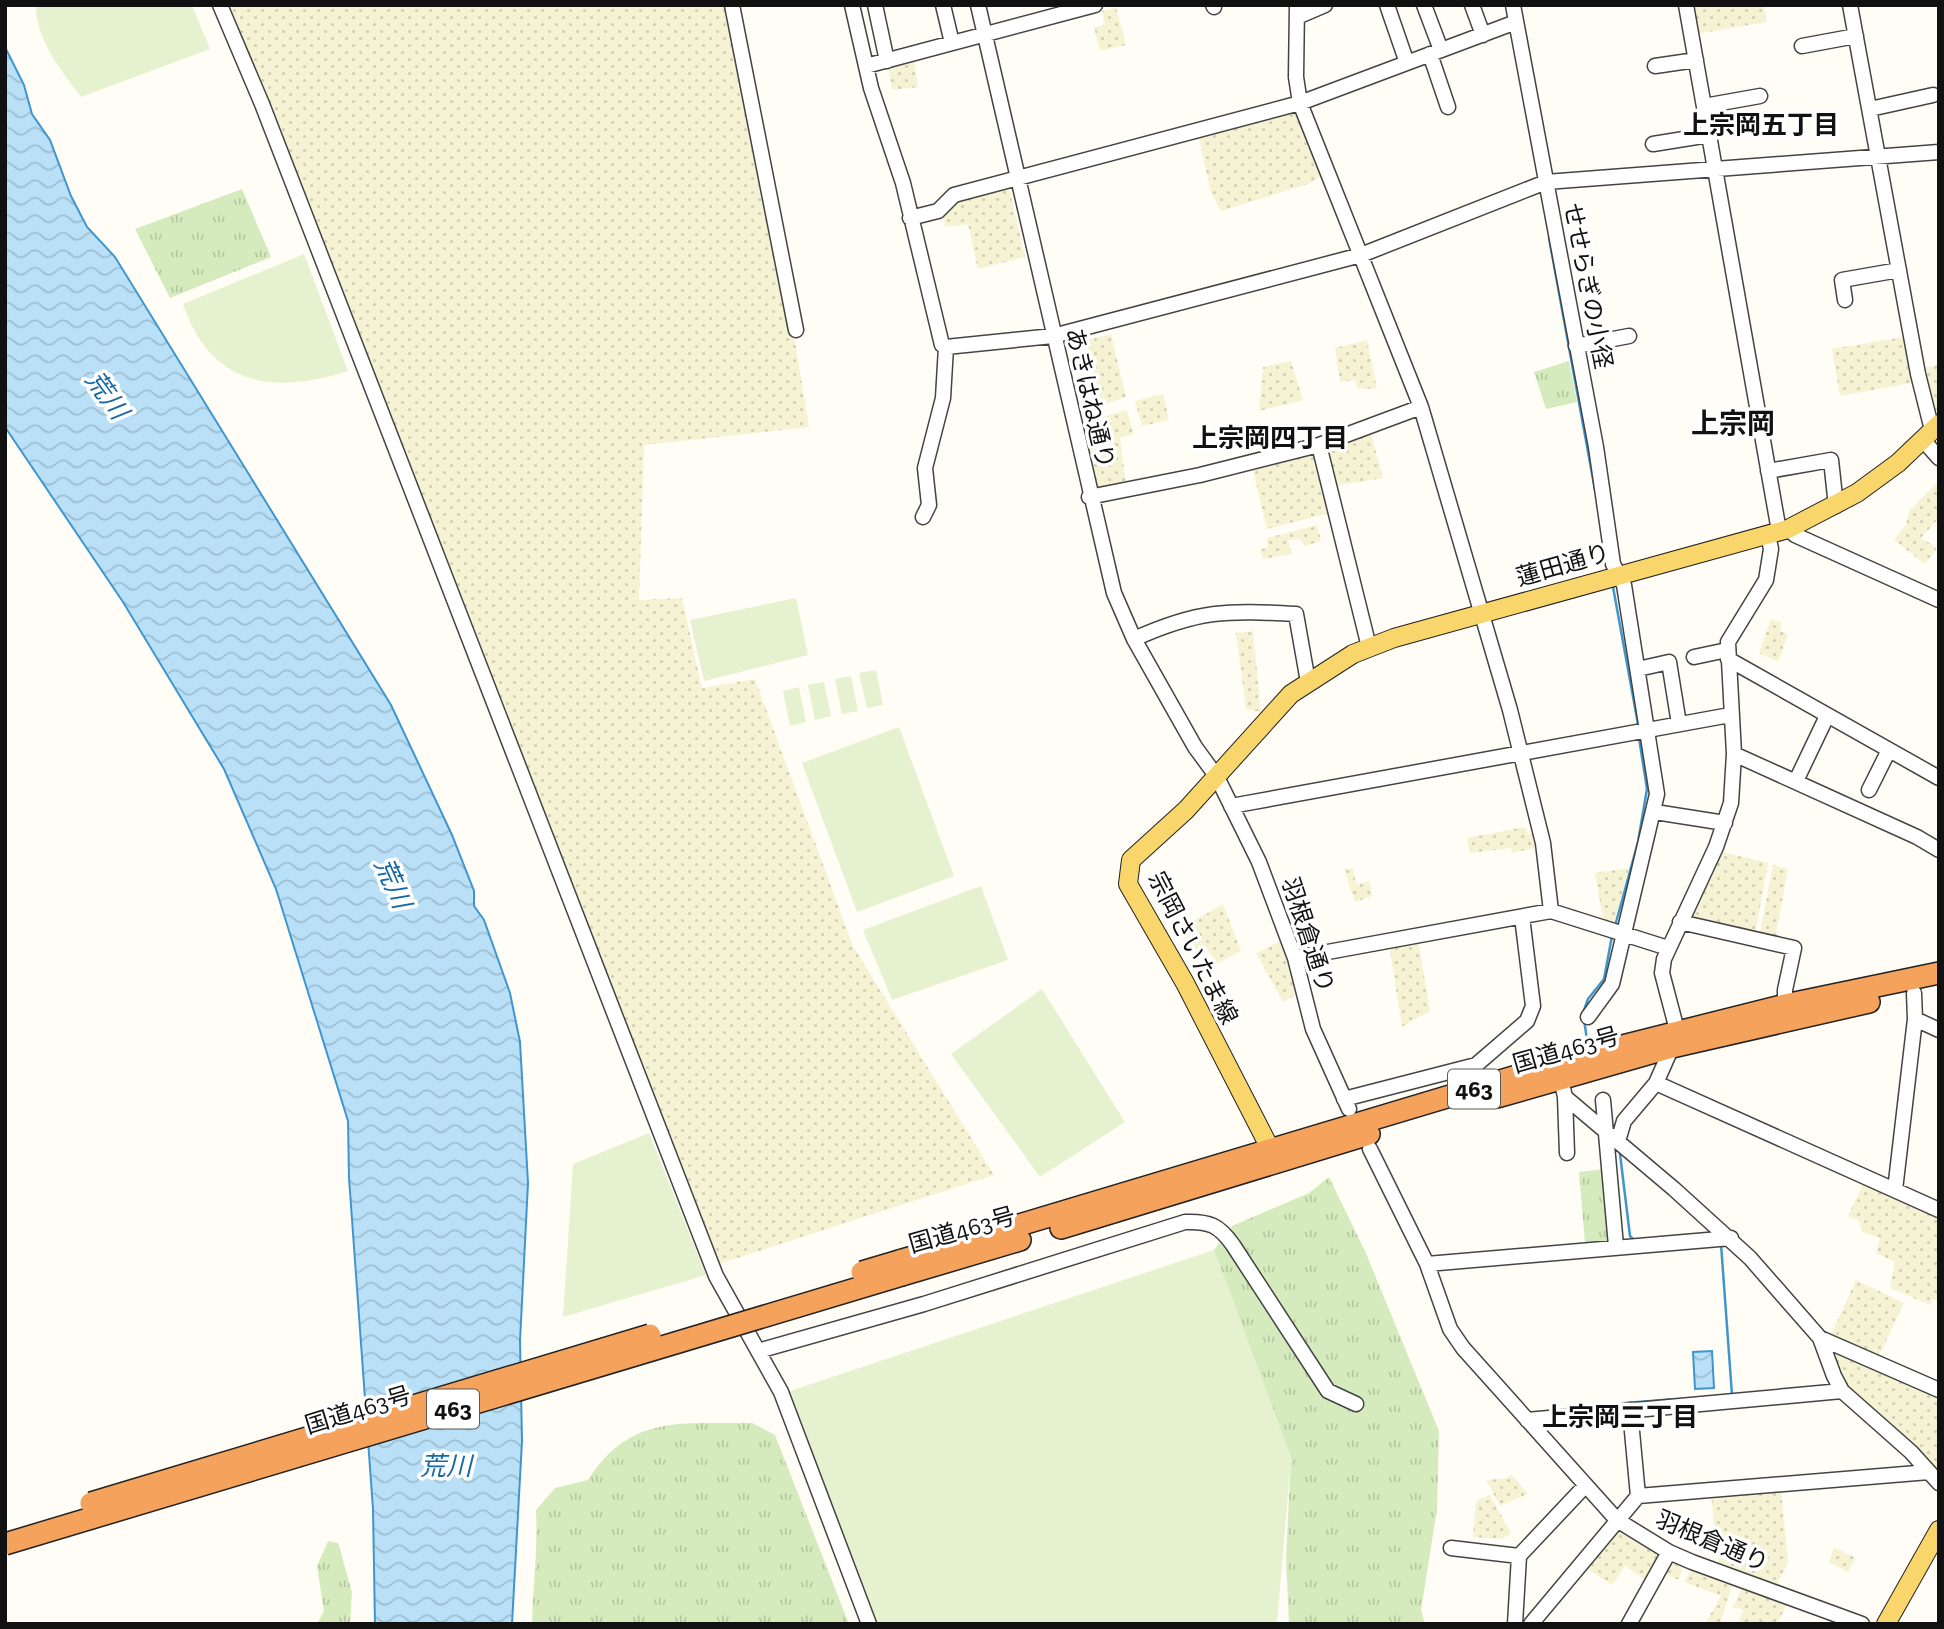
<svg xmlns="http://www.w3.org/2000/svg" width="1944" height="1629" font-family="'Zilla Slab','Noto Sans JP',serif">
	<style>
		.farmland { fill: url(#farmland-dots) }
		.grass { fill: url(#grass-tufts) }
		.pitch { fill: #e6f2cf }
		.water { fill: url(#water-waves); stroke: #3f96cf; stroke-width: 2 }
		.lines { fill: none; stroke-linecap: round; stroke-linejoin: round }
		.stream { stroke: #3f96cf; stroke-width: 2.5 }
		.minor-casing { stroke: #444; stroke-width: 17 }
		.major-casing { stroke: #222; stroke-width: 20 }
		.highway-casing { stroke: #222; stroke-width: 24 }
		.minor { stroke: #fff; stroke-width: 14 }
		.major { stroke: #f9d66b; stroke-width: 18 }
		.highway { stroke: #f5a25d; stroke-width: 21 }
		.highway-bridge-casing { stroke: #222; stroke-width: 24; stroke-linecap: butt }
		.highway-bridge { stroke: #f5a25d; stroke-width: 21 }
		.labels { text-anchor: middle; stroke-width: 7; stroke-linejoin: round; paint-order: stroke }
		.shield { fill: #fff; stroke: #585858; stroke-width: 2 }
		.shield-label { font-size: 23px; font-weight: bold; fill: #111 }
		.street-label { font-size: 24px; fill: #111; stroke: #fff }
		.neighbourhood-label { font-size: 26px; font-weight: bold; fill: #111; stroke: #fff }
		.water-label { font-size: 26px; font-style: italic; fill: #1768a6; stroke: #fff }
		.quarter-label { font-size: 28px; font-weight: bold; fill: #111; stroke: #fff }
	</style>
	<defs>
		<pattern id="farmland-dots" width="8" height="8" patternUnits="userSpaceOnUse" patternTransform="scale(1.75)"><rect width="8" height="8" fill="#f6f3d4"/><path d="M2 2h.1M6 6h.1" fill="none" stroke="#d2cfb5" stroke-width="1.8" stroke-linecap="round"/></pattern>
		<pattern id="grass-tufts" width="24" height="20" patternUnits="userSpaceOnUse" patternTransform="scale(1.75)"><rect width="24" height="20" fill="#d5ebbd"/><path d="M3 7l-1-3M5 7V3M7 7l1-3M15 17l-1-3M17 17v-4M19 17l1-3" fill="none" stroke="#b6c8a1"/></pattern>
		<pattern id="water-waves" width="16" height="10" patternUnits="userSpaceOnUse" patternTransform="scale(1.75)"><rect width="16" height="10" fill="#b9e0f7"/><path d="M0 5q4-4 8 0t8 0" fill="none" stroke="#9ebfd3"/></pattern>
	</defs>
	<rect width="100%" height="100%" fill="#fffdf5"/>
	<path class="farmland" d="M224 5H740L809 427 644 445 639 600 682 598 702 688 755 679 853 946 994 1175 719 1264 545 837Z
		M1690 5H1764L1767 22 1695 34Z
		M1116 8 1126 45 1100 51 1094 27 1105 25 1102 11Z
		M914 59 918 87 892 90 888 65Z
		M1292 110 1297 112 1322 175 1311 183 1221 211 1211 193 1198 134Z
		M1008 183 1025 257 978 269 968 224 945 227 943 211 955 196Z
		M1111 334 1126 397 1102 405 1086 340Z
		M1903 337 1911 383 1840 396 1832 349Z
		M1367 340 1377 389 1357 388 1356 380 1340 382 1335 348Z
		M1291 361 1303 400 1259 411 1263 367Z
		M1939 365V408L1933 413 1922 368Z
		M1163 394 1169 420 1142 426 1135 401Z
		M1127 410 1134 434 1120 437 1126 485 1097 492 1084 422Z
		M1370 430 1383 478 1334 486 1324 446Z
		M1315 450 1330 513 1267 529 1252 466Z
		M1939 481V518L1921 538 1937 548 1925 564 1894 540 1906 525 1909 511Z
		M1317 525 1321 541 1305 546 1300 539 1288 540 1292 554 1263 559 1260 550 1268 547 1267 538Z
		M1771 619 1782 623 1780 631 1788 634 1778 662 1759 653Z
		M1253 631 1261 712 1246 709 1236 633Z
		M1525 827 1528 834 1535 833 1538 843 1535 848 1512 853 1511 848 1470 853 1467 838Z
		M1719 851 1768 863 1755 935 1694 922 1688 915Z
		M1773 865 1788 869 1775 940 1759 937Z
		M1353 868 1356 884 1370 881 1372 896 1355 902 1344 869Z
		M1629 868 1614 923 1603 919 1595 873Z
		M1223 904 1241 951 1216 964 1205 945 1194 950 1180 929Z
		M1418 939 1430 1011 1402 1027 1389 945Z
		M1281 941 1297 994 1283 1002 1256 953Z
		M1865 1180 1939 1215V1302L1933 1299 1930 1305 1890 1288 1895 1262 1876 1253 1880 1238 1862 1232 1859 1221 1848 1216Z
		M1856 1280 1904 1303 1878 1358 1831 1335Z
		M1834 1349 1939 1398V1473L1842 1379 1831 1351Z
		M1511 1474 1528 1494 1500 1506 1486 1480 1508 1478Z
		M1781 1488 1788 1563 1777 1584 1718 1562 1711 1494Z
		M1490 1495 1511 1533 1502 1539 1473 1537 1476 1501Z
		M1618 1529 1658 1554 1646 1580 1625 1566 1612 1585 1584 1567Z
		M1834 1547 1856 1558 1848 1572 1829 1562Z
		M1672 1559 1684 1564 1679 1580 1662 1573Z
		M1693 1567 1733 1583 1720 1624H1705L1721 1596 1684 1582Z
		M1743 1586 1788 1602 1777 1624H1738L1743 1610 1733 1607Z"/>
	<path class="grass" d="M242 189 271 257 170 298 135 229Z
		M1569 361 1577 402 1546 409 1534 372Z
		M1604 1169 1609 1241 1585 1243 1579 1172Z
		M1329 1177 1365 1251 1439 1431 1437 1509 1421 1610 1425 1624H1289L1286 1558 1291 1458 1214 1250 1232 1226 1309 1193Z
		M752 1423 775 1435 849 1624H532C533 1585 538 1548 536 1510L555 1488 588 1480C631 1413 682 1424 752 1423Z
		M328 1541 338 1543 352 1592 350 1624H317L324 1611 317 1566Z"/>
	<path class="pitch" d="M36 5H192L210 49 81 97C61 70 36 40 36 5Z
		M304 254 348 371C272 395 211 386 183 304Z
		M796 598 808 655 704 681 690 620Z
		M876 670 883 705 867 708 859 673Z
		M851 676 858 711 842 714 835 679Z
		M824 682 831 716 815 720 808 685Z
		M799 687 806 722 790 726 783 691Z
		M899 727 954 876 857 912 802 763Z
		M981 886 1008 960 892 1000 863 930Z
		M1042 989 1125 1122 1040 1177 951 1054Z
		M649 1133 706 1275 563 1317 573 1164Z
		M1214 1250 1291 1458 1277 1624H874L784 1393Z"/>
	<path class="water" d="M5 47 24 85 32 114 50 140 71 196 87 227 115 257 391 705 452 835 474 891V906L484 920 510 993 520 1042 528 1183 520 1341 522 1441 512 1624H375L373 1509 349 1178 348 1121 276 889 224 769 123 602 5 427Z
		M1712 1351 1714 1388 1695 1389 1693 1352Z"/>
	<g class="lines">
		<path class="stream" d="M1549 238 1595 490
			M1613 587 1638 724
			M1615 926 1638 842 1647 789 1639 738
			M1583 1013 1588 999 1604 979 1612 936
			M1584 1019 1587 1040
			M1620 1154 1630 1236 1634 1240
			M1721 1244 1732 1395H1729
			M1625 1407V1403L1677 1399"/>
		<defs>
			<path id="minor" d="M220 5 262 104 716 1276 781 1392 869 1624
				M732 5 796 330
				M852 5 871 88 903 183 942 345 946 347 943 398 925 468 929 505 923 517
				M875 5 887 61
				M943 5 952 43
				M978 5 1114 593 1134 639 1195 747 1217 777 1259 862 1295 958 1313 1029 1349 1109
				M1213 5 1214 7
				M1297 5 1296 77 1300 103 1421 407 1510 710 1543 843 1551 911
				M1387 5 1407 63
				M1424 5 1441 50
				M1472 5 1483 35
				M1513 5 1596 447 1613 564 1624 585 1657 794 1612 984 1588 1017
				M1686 5 1779 531
				M1850 5 1918 374 1932 430
				M1297 17 1325 5
				M1802 46 1856 36
				M1430 54 1448 107
				M866 66 1095 5
				M1655 66 1696 60
				M1704 106 1760 96
				M1870 109 1933 95
				M1653 144 1709 135
				M910 218 938 211 954 195 1300 103 1516 22
				M1845 300 1842 280 1899 270
				M1576 346 1629 336
				M946 347 1053 336 1361 255 1546 182 1939 152
				M1923 440 1939 458
				M1319 445 1369 647
				M1768 471 1831 460 1836 506
				M1089 497 1200 475 1319 445 1421 407
				M1788 529 1795 535 1939 600
				M1134 639C1198 610 1227 610 1296 614L1308 682
				M1694 657 1727 650
				M1728 659 1939 778
				M1638 669 1669 662 1679 724
				M1734 754 1917 837 1939 850
				M1796 781 1827 716
				M1869 790 1889 750
				M1231 806 1730 715
				M1655 812 1725 823
				M1680 922 1794 948 1785 990V1005
				M1295 958 1551 911 1668 948
				M1915 1019 1939 1030
				M1677 1030 1662 973 1664 959 1716 847 1731 803 1734 754 1728 642 1766 580 1771 549 1768 535
				M1561 1079 1565 1097 1674 1189 1750 1258 1820 1338 1834 1376 1842 1391 1911 1452 1939 1483
				M1656 1083 1939 1210
				M1565 1097 1567 1153
				M1344 1099 1476 1065 1527 1021 1533 1006 1522 917
				M1603 1100 1616 1246
				M1618 1141 1624 1121 1656 1083 1672 1047
				M1370 1149 1427 1264 1450 1329 1463 1348 1617 1520 1669 1552 1692 1562 1862 1624
				M1895 1190 1915 1019 1914 993
				M1427 1264 1731 1238
				M1820 1338 1939 1390
				M758 1351 924 1304 1185 1222C1209 1221 1219 1225 1233 1245L1328 1391 1356 1404
				M1630 1410 1638 1496
				M1527 1420 1842 1391
				M1451 1548 1519 1556
				M1515 1624 1519 1556 1584 1487
				M1531 1624 1638 1496 1929 1472
				M1629 1624 1669 1552"/>
			<path id="major" d="M1276 1160 1185 983 1128 884 1131 860 1186 810 1291 694 1353 654 1394 638 1788 529 1857 493 1898 463 1939 424
				M1886 1624 1939 1530"/>
			<path id="highway" d="M1497 1097 1672 1047 1869 1002
				M1061 1228 1369 1134
				M899 1261 1587 1055 1785 1005 1939 973
				M902 1275 1020 1240"/>
		</defs>
		<use href="#minor" class="minor-casing"/>
		<use href="#major" class="major-casing"/>
		<use href="#highway" class="highway-casing"/>
		<use href="#minor" class="minor"/>
		<use href="#major" class="major"/>
		<use href="#highway" class="highway"/>
		<defs>
			<path id="highway-bridge" d="M862 1272 899 1261
				M91 1503 650 1335
				M5 1544 902 1275"/>
		</defs>
		<use href="#highway-bridge" class="highway-bridge-casing"/>
		<use href="#highway-bridge" class="highway-bridge"/>
	</g>
	<g class="labels">
		<g class="shield">
			<rect x="1448" y="1069.5" width="52" height="39" rx="5"/>
			<rect x="427" y="1389.5" width="52" height="39" rx="5"/>
		</g>
		<g class="shield-label">
			<text x="1474" y="1097">463</text>
			<text x="453" y="1417">463</text>
		</g>
		<g class="street-label">
			<text transform="translate(1588 286) rotate(79)" y="8">せせらぎの小径</text>
			<text transform="translate(1090 398) rotate(77)" y="8">あきはね通り</text>
			<text transform="translate(1563 565) rotate(-16)" y="8">蓮田通り</text>
			<text transform="translate(1308 935) rotate(72)" y="8">羽根倉通り</text>
			<text transform="translate(1193 948) rotate(63)" y="8">宗岡さいたま線</text>
			<text transform="translate(1566 1050) rotate(-16)" y="8">国道463号</text>
			<text transform="translate(962 1230) rotate(-16)" y="8">国道463号</text>
			<text transform="translate(358 1410) rotate(-17)" y="8">国道463号</text>
			<text transform="translate(1712 1541) rotate(23)" y="8">羽根倉通り</text>
		</g>
		<g class="neighbourhood-label">
			<text x="1761" y="134">上宗岡五丁目</text>
			<text x="1270" y="447">上宗岡四丁目</text>
			<text x="1620" y="1426">上宗岡三丁目</text>
		</g>
		<g class="water-label">
			<text transform="translate(107 395) rotate(54)" y="9">荒川</text>
			<text transform="translate(393 883) rotate(66)" y="9">荒川</text>
			<text x="446" y="1475">荒川</text>
		</g>
		<g class="quarter-label">
			<text x="1733" y="433">上宗岡</text>
		</g>
	</g>
	<rect width="1944" height="1629" fill="none" stroke="#111111" stroke-width="14"/>
</svg>
